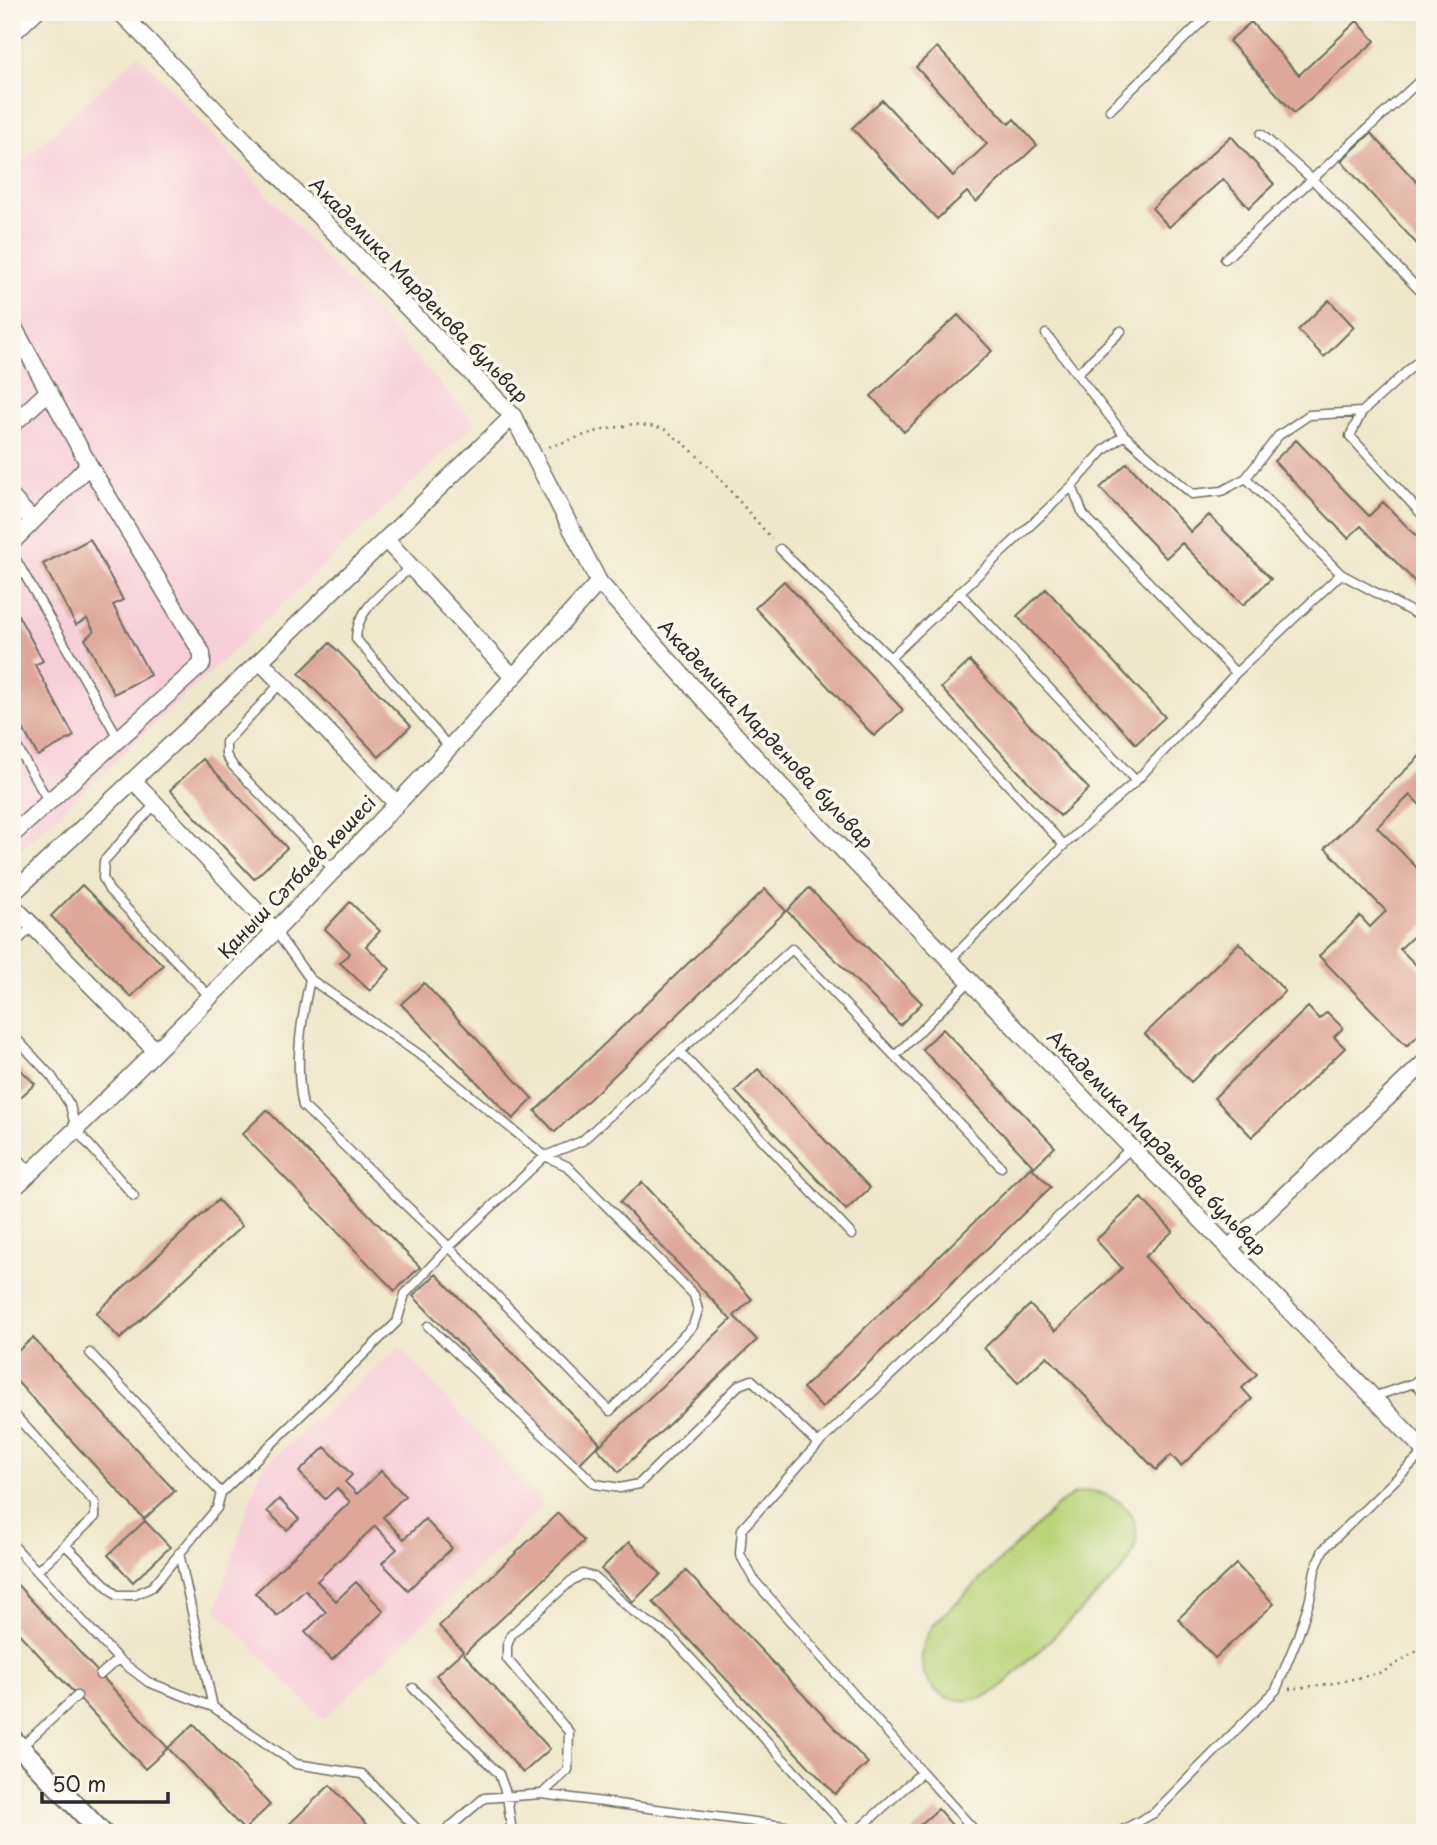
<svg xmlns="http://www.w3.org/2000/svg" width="1437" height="1845" font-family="'Playpen Sans',sans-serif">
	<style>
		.built { fill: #f6cfd9 }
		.garden { fill: #b9d378; stroke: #727f52; stroke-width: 2 }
		.building { fill: #dea79a }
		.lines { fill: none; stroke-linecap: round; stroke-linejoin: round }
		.service-casing { stroke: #706d63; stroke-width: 11 }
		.minor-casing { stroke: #706d63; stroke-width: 19 }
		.tertiary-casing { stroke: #706d63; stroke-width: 23 }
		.path { stroke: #706d63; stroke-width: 2.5; stroke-dasharray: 2 5; stroke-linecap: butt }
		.service { stroke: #fff; stroke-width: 8 }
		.minor { stroke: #fff; stroke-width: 16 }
		.tertiary { stroke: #fff; stroke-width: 19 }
		.labels { text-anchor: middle; stroke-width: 7; stroke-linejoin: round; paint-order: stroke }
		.street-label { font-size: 19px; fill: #2b2b2b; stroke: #fbf7ec }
	</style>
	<rect width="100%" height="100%" fill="#fbf7ec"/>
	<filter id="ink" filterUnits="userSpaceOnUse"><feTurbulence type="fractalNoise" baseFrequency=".0143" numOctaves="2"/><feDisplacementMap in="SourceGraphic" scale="14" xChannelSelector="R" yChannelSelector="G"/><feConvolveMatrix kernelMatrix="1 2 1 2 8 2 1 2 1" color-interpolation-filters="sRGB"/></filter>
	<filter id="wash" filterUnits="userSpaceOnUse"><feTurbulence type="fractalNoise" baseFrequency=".00686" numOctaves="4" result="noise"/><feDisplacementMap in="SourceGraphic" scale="28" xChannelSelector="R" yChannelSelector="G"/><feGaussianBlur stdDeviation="1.57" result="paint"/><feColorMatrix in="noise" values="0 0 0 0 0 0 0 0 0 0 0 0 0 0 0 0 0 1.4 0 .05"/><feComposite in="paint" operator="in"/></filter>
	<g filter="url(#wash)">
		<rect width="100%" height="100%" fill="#efe7cb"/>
		<path class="built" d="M139 54 476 423 12 858V171Z
			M400 1347 544 1506 323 1720 216 1609 260 1469Z"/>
		<path class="garden" d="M1092 1491C1136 1500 1149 1534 1123 1570L999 1689C945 1723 898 1674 935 1623L1059 1504 1074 1494Z"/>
		<g id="blocks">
			<path class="building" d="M1357 21 1375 41 1294 113 1229 41 1251 22 1299 75Z
				M937 47 1009 124 1014 119 1037 145 976 202 967 192 937 219 852 128 882 100 953 176 987 144 916 67Z
				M1371 133 1425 191V253L1341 161Z
				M1231 136 1274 184 1249 208 1223 179 1169 227 1152 208Z
				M1329 300 1354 327 1324 357 1298 330Z
				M958 315 992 351 904 432 871 396Z
				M1296 440 1369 516 1383 502 1425 545V592L1361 526 1348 538 1274 461Z
				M1127 463 1191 532 1209 515 1271 579 1243 605 1182 543 1166 558 1100 488Z
				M90 539 123 600 113 605 150 675 114 694 85 639 94 631 87 619 76 625 43 564Z
				M784 581 903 710 874 736 755 608Z
				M1046 589 1165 717 1136 744 1017 616Z
				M12 604 43 661 35 665 74 736 38 756 12 709V694L18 691 12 682Z
				M330 643 411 726 379 757 299 673Z
				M970 661 1089 789 1060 816 941 688Z
				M1425 751V810L1410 795 1377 827 1423 874 1425 873V925L1400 949 1425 974V1029L1407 1046 1319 956 1360 916 1370 927 1386 911 1325 848Z
				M203 759 287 848 254 879 170 790Z
				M82 885 163 965 131 997 51 916Z
				M809 888 922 1003 900 1025 787 911Z
				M765 889 786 911 555 1132 535 1111Z
				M350 902 380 931 366 946 390 969 370 991 340 963 350 953 325 929Z
				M1239 943 1285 991 1191 1082 1145 1034Z
				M424 983 533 1099 513 1119 401 1004Z
				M1308 1007 1319 1019 1327 1012 1343 1028 1334 1037 1345 1048 1252 1137 1214 1098Z
				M943 1029 1055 1147 1034 1167 922 1049Z
				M12 1061 35 1084 12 1105Z
				M758 1069 870 1188 846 1210 735 1091Z
				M267 1110 420 1267 395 1291 242 1134Z
				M1031 1167 1051 1187 822 1408 803 1388Z
				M642 1182 752 1299 734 1316 757 1340 619 1472 597 1448 731 1320 620 1202Z
				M1141 1198 1173 1231 1145 1257 1257 1374 1242 1388 1252 1399 1181 1466 1171 1455 1156 1470 1047 1356 1018 1383 984 1348 1030 1305 1055 1331 1122 1268 1096 1240Z
				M218 1200 242 1226 120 1339 96 1313Z
				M436 1274 600 1443 577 1466 413 1296Z
				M33 1338 175 1491 144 1519 12 1376V1356Z
				M325 1447 352 1475 345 1482 357 1494 381 1471 405 1496 383 1517 404 1539 425 1519 452 1548 408 1590 382 1563 397 1549 375 1526 317 1581 336 1601 356 1582 384 1611 332 1660 305 1632 326 1612 305 1590 277 1616 255 1593 350 1502 337 1488 325 1499 299 1472Z
				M279 1499 299 1519 287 1530 267 1511Z
				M558 1513 584 1541 464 1654 550 1749 523 1773 436 1675 463 1651 439 1626Z
				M145 1521 170 1547 133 1582 108 1555Z
				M629 1542 661 1574 633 1602 601 1569Z
				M1236 1564 1274 1604 1215 1658 1178 1619Z
				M686 1571 868 1763 835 1794 653 1602Z
				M12 1579 168 1748 145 1769 12 1626Z
				M194 1724 270 1805 244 1830 168 1748Z
				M330 1785 375 1833H280Z
				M938 1809 959 1833H911Z"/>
		</g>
	</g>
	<g filter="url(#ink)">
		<use href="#blocks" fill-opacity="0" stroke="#706d63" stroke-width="2"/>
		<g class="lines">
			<defs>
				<path id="service" d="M1110 110 1212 12
					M1261 134 1312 179 1425 296
					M1225 259 1425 76
					M1046 334 1124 435
					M1077 374 1121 331
					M1362 412 1350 436 1425 518
					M1246 478 1341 574 1236 673 1083 514 1072 486 1104 450 1124 435 1192 494 1222 491 1246 478 1278 436 1309 415 1362 412 1425 355
					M780 549 890 658
					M12 553 119 739
					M411 567C390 587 356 607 356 639L449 747
					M1341 574 1425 619
					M960 593 1136 781
					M281 683 226 742V755L233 766 334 870
					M12 739 49 802
					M156 803 104 861 103 878 109 890 210 997
					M1064 845 890 658 1072 486
					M276 932 310 979 426 1059 545 1156 582 1141 792 949 1001 1167
					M12 946 33 926
					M950 960 1064 845 1136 781 1236 673
					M12 1034 52 1077 70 1105 76 1130 134 1196
					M681 1053 852 1235
					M895 1056 970 981
					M428 1326 595 1484 620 1488 639 1484 739 1385 752 1380 818 1444 1132 1147
					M1414 1383 1425 1394
					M1373 1397 1414 1383 1425 1373
					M12 1412 95 1503V1517L37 1571
					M818 1444 742 1529 740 1554 754 1580 922 1772
					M221 1493 397 1322 405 1294 449 1247 545 1156 567 1166 694 1295 698 1310 693 1326 610 1411 449 1247 303 1106C294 1064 301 1021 310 979
					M12 1544 118 1659
					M65 1545 116 1595H134L152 1587 217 1508 221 1493 90 1353
					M179 1553 213 1707
					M100 1675 118 1659 148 1682 213 1707 296 1764 362 1774 421 1833
					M413 1688 499 1774 507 1796 512 1833
					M21 1747 77 1696
					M542 1794 568 1770 569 1732 507 1659V1646L511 1635 571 1581 583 1574 594 1577 634 1612 672 1638 851 1833
					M443 1833 484 1798 542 1794 838 1833
					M855 1833 922 1772 977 1833
					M1117 1833 1154 1813 1276 1690 1298 1636 1310 1599 1315 1570 1323 1550 1425 1451"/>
				<path id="minor" d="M120 12 513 416 599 582 781 786 1425 1451
					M12 34 35 12
					M12 324 89 465 202 653V664L12 835
					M12 425 49 391
					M12 498 33 521
					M386 540 513 677
					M12 542 89 465
					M260 661 397 804
					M134 781 276 932
					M12 894 260 661 513 416
					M12 905 156 1051
					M12 1157 28 1175
					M12 1190C144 1066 271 937 395 806 465 733 531 656 599 582
					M1229 1248 1425 1062"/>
				<path id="tertiary" d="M12 1739 102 1833"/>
			</defs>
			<use href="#service" class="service-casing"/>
			<use href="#minor" class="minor-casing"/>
			<use href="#tertiary" class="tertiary-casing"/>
			<path class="path" d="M549 447 594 432 633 424 663 428 688 447 713 471 772 539
				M1289 1689 1335 1683 1383 1672 1425 1646"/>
			<use href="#service" class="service"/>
			<use href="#minor" class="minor"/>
			<use href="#tertiary" class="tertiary"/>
		</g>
	</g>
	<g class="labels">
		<g class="street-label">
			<text transform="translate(419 290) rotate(46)" y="7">Академика Марденова бульвар</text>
			<text transform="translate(766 734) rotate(47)" y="7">Академика Марденова бульвар</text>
			<text transform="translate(297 877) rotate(-46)" y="7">Қаныш Сәтбаев көшесі</text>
			<text transform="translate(1157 1143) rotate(46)" y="7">Академика Марденова бульвар</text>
		</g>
	</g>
	<rect width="1437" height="1845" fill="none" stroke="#fbf7ec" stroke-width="42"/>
	<path d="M42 1792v10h126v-10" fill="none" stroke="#2b2b2b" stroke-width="3.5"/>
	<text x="52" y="1792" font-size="21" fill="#2b2b2b" stroke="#fbf7ec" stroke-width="5" paint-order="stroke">50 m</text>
</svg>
